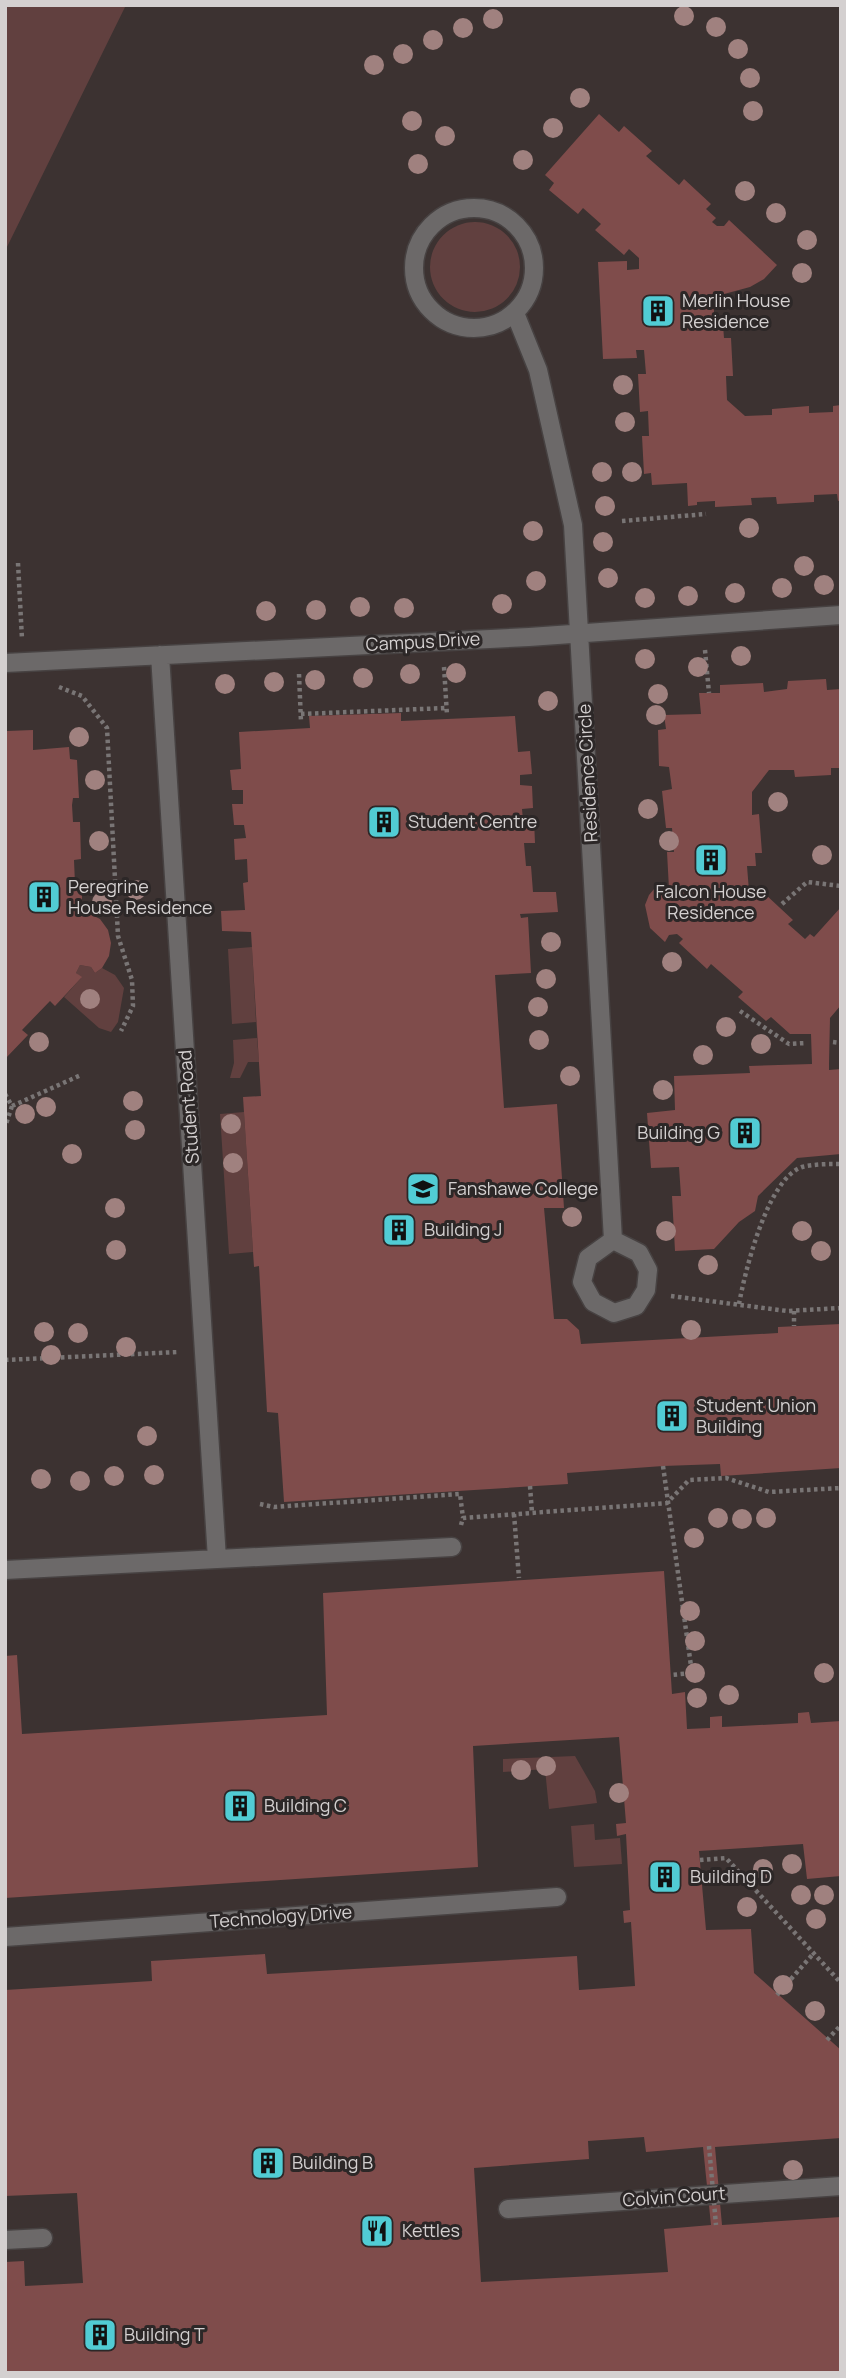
<svg xmlns="http://www.w3.org/2000/svg" width="846" height="2378" font-family="Manrope,sans-serif">
	<style>
		.built { fill: #3c3231 }
		.green { fill: #61403f }
		.building { fill: #7f4c4b; fill-rule: evenodd }
		.lines { fill: none; stroke-linecap: round; stroke-linejoin: round }
		.minor-casing { stroke: #474242; stroke-width: 21 }
		.path { stroke: #797575; stroke-width: 4.5; stroke-dasharray: 3.5 3.5; stroke-linecap: butt }
		.minor { stroke: #6c6969; stroke-width: 18 }
		.path-bridge { stroke: #797575; stroke-width: 4.5; stroke-dasharray: 3.5 3.5; stroke-linecap: butt }
		.tree { fill: #a0817f }
		.labels { text-anchor: middle; stroke-width: 6; stroke-linejoin: round; paint-order: stroke }
		.poi-label { font-size: 18px; fill: #d4d0d0; stroke: #2c2727; text-anchor: start }
		.street-label { font-size: 18px; fill: #d4d0d0; stroke: #2c2727 }
	</style>
	<rect width="100%" height="100%" fill="#2c2727"/>
	<path class="built" d="M5 5H841V2373H5Z"/>
	<path class="green" d="M5 5H126L5 251Z
		M430 267a45 45 0 1 1 90 0a45 45 0 1 1-90 0Z
		M252 947 256 1022 232 1024 228 949Z
		M80 965 91 967 95 973 102 968 115 975 124 988 118 1022 111 1032 99 1028 64 997 81 978 76 973Z
		M257 1038 259 1062H248L240 1078H230L234 1063 233 1040Z
		M244 1112 253 1252 229 1254 220 1114Z
		M575 1756 595 1791 597 1803 549 1809 545 1769 503 1772V1759Z
		M594 1824 595 1840 620 1838 622 1864 574 1867 571 1826Z"/>
	<path class="building" d="M599 114 619 132 624 126 652 151 646 156 679 185 684 179 711 204 706 209 716 218 712 222 717 226H724L729 220 777 265 764 279 750 287 713 297 715 326 723 325 724 338H731L733 376H726L727 400 745 416 772 415V409L809 406V413L833 412V406L841 405V500L838 501 837 494 814 495V502L777 504 776 497 751 498 752 505 715 507V501L697 502V505L688 506 687 483 652 485 651 473 644 474 642 436H649L648 411 640 412 638 374H646L644 350H636L637 358 603 359 598 262 627 261V270L639 269V258L629 249 624 255 595 230 601 224 583 208 578 214 549 190 554 183 545 175Z
		M826 679 827 690 841 689V768H831V775L795 777 794 770H769L752 792V815L759 814 762 853H755L756 866H747L749 891 760 899 765 894 793 920 788 924 805 939 810 934 814 937 841 907V1005L830 1018 829 1064V1070L841 1069V1154L797 1158 758 1196 755 1211 739 1222 714 1249 675 1251 672 1196H681L679 1167 651 1168 647 1113 675 1110 674 1076 750 1073 749 1066 812 1064 811 1034H790L771 1017 766 1021 738 997 743 992 711 964 707 969 679 943 683 939 677 934 669 935 665 942 650 928 645 905 649 895 660 882 669 889 667 852H674L672 828H666L662 791 672 789 669 767 659 766 658 730 666 729 664 715 701 714 699 693H720V685L763 683 764 692 787 689 788 681Z
		M401 713V721L515 716 518 752 530 751 532 774 520 775V785L532 786 533 808 522 809 523 820H534L535 843H524L526 866H531L533 892H556L558 912 520 914 521 918 528 917 531 973 495 975 504 1108 557 1104 564 1208H544L554 1319H567L579 1330 581 1344 778 1333V1327L841 1324V1468L721 1476 720 1464 663 1466 567 1473 568 1484 284 1502 278 1413 267 1412 259 1266 254 1267 243 1097 261 1096 251 932 222 931 221 911 245 910 243 883 248 882 247 859 235 860 234 839 246 838 244 825H234L232 804H243V790H232L230 770 241 769 239 732 310 728 309 716Z
		M6 726 7 731 33 730V750L69 747 70 759 77 760 79 798H73L72 805 73 822H80L81 859 74 860 75 884H82V910L100 919 108 930 111 943 109 956 102 968 95 973 91 967 80 965 76 973 82 977 55 1006 50 1001 22 1030 28 1035 5 1059Z
		M664 1571 672 1694 685 1692 687 1729 710 1728V1717L722 1716V1727L798 1723V1713L809 1712 811 1723 841 1721V1876L807 1879 803 1844 699 1851 706 1930 751 1929 754 1973 841 2050V2138L715 2147 722 2225 841 2217V2373H5V2262L24 2261 25 2286 83 2283 77 2193 5 2196V1990L152 1981 151 1961 265 1954 267 1974 577 1956 579 1990 635 1986 631 1922 624 1923 623 1911 630 1910 626 1834 617 1836 616 1824 626 1823 619 1737 473 1746 478 1867 5 1898V1656L17 1655 22 1734 327 1715 323 1593ZM644 2137 646 2152 703 2147 711 2225 664 2229 668 2272 481 2282 474 2168 589 2159 588 2141Z"/>
	<g class="lines">
		<defs>
			<path id="minor" d="M414 268a60 60 0 1 1 120 0a60 60 0 1 1-120 0Z
				M515 313 538 370 573 525 613 1240 588 1258 582 1282 593 1302 614 1313 636 1306 646 1290 648 1270 639 1253 613 1240
				M160 655 217 1559
				M5 663 529 637 841 615
				M5 1570 452 1547
				M5 1937 557 1897
				M508 2209 841 2186
				M5 2240 43 2238"/>
		</defs>
		<use href="#minor" class="minor-casing"/>
		<path class="path" d="M622 521 706 514
			M18 563 22 639
			M705 650 709 693
			M444 667 447 715
			M299 674 301 722
			M59 687 82 696 107 728 118 936 132 980 133 1006 121 1031
			M301 714 446 708
			M782 904 807 882 841 886
			M740 1011 789 1044 806 1043
			M833 1042 841 1043
			M5 1094 12 1106 6 1124
			M12 1106 81 1075
			M671 1296 787 1311 841 1308
			M739 1304C745 1272 767 1179 802 1167 814 1164 829 1164 841 1164
			M794 1311V1326
			M5 1360 179 1352
			M663 1466 692 1673 671 1675
			M530 1486 532 1513
			M260 1504 274 1507 460 1494 463 1518
			M514 1514 519 1578
			M461 1525 463 1518 667 1503 689 1480 726 1478 769 1492 841 1488
			M700 1860 726 1858 841 1983
			M777 1995 813 1954
			M827 2040 841 2025"/>
		<use href="#minor" class="minor"/>
		<path class="path-bridge" d="M709 2146 716 2225"/>
	</g>
	<g class="tree">
		<circle cx="684" cy="16" r="10"/>
		<circle cx="493" cy="19" r="10"/>
		<circle cx="716" cy="27" r="10"/>
		<circle cx="463" cy="28" r="10"/>
		<circle cx="433" cy="40" r="10"/>
		<circle cx="738" cy="49" r="10"/>
		<circle cx="403" cy="54" r="10"/>
		<circle cx="374" cy="65" r="10"/>
		<circle cx="750" cy="78" r="10"/>
		<circle cx="580" cy="98" r="10"/>
		<circle cx="753" cy="111" r="10"/>
		<circle cx="412" cy="121" r="10"/>
		<circle cx="553" cy="128" r="10"/>
		<circle cx="445" cy="136" r="10"/>
		<circle cx="523" cy="160" r="10"/>
		<circle cx="418" cy="164" r="10"/>
		<circle cx="745" cy="191" r="10"/>
		<circle cx="776" cy="213" r="10"/>
		<circle cx="807" cy="240" r="10"/>
		<circle cx="802" cy="273" r="10"/>
		<circle cx="623" cy="385" r="10"/>
		<circle cx="625" cy="422" r="10"/>
		<circle cx="602" cy="472" r="10"/>
		<circle cx="632" cy="472" r="10"/>
		<circle cx="605" cy="506" r="10"/>
		<circle cx="749" cy="528" r="10"/>
		<circle cx="533" cy="531" r="10"/>
		<circle cx="603" cy="542" r="10"/>
		<circle cx="804" cy="566" r="10"/>
		<circle cx="608" cy="578" r="10"/>
		<circle cx="536" cy="581" r="10"/>
		<circle cx="824" cy="585" r="10"/>
		<circle cx="782" cy="588" r="10"/>
		<circle cx="735" cy="593" r="10"/>
		<circle cx="688" cy="596" r="10"/>
		<circle cx="645" cy="598" r="10"/>
		<circle cx="502" cy="604" r="10"/>
		<circle cx="360" cy="607" r="10"/>
		<circle cx="404" cy="608" r="10"/>
		<circle cx="316" cy="610" r="10"/>
		<circle cx="266" cy="611" r="10"/>
		<circle cx="741" cy="656" r="10"/>
		<circle cx="645" cy="659" r="10"/>
		<circle cx="698" cy="667" r="10"/>
		<circle cx="456" cy="673" r="10"/>
		<circle cx="410" cy="674" r="10"/>
		<circle cx="363" cy="678" r="10"/>
		<circle cx="315" cy="680" r="10"/>
		<circle cx="274" cy="682" r="10"/>
		<circle cx="225" cy="684" r="10"/>
		<circle cx="658" cy="694" r="10"/>
		<circle cx="548" cy="701" r="10"/>
		<circle cx="656" cy="715" r="10"/>
		<circle cx="79" cy="737" r="10"/>
		<circle cx="95" cy="780" r="10"/>
		<circle cx="778" cy="802" r="10"/>
		<circle cx="648" cy="809" r="10"/>
		<circle cx="99" cy="841" r="10"/>
		<circle cx="669" cy="841" r="10"/>
		<circle cx="822" cy="855" r="10"/>
		<circle cx="136" cy="890" r="10"/>
		<circle cx="102" cy="902" r="10"/>
		<circle cx="551" cy="942" r="10"/>
		<circle cx="672" cy="962" r="10"/>
		<circle cx="546" cy="979" r="10"/>
		<circle cx="90" cy="999" r="10"/>
		<circle cx="538" cy="1007" r="10"/>
		<circle cx="726" cy="1027" r="10"/>
		<circle cx="539" cy="1040" r="10"/>
		<circle cx="39" cy="1042" r="10"/>
		<circle cx="761" cy="1044" r="10"/>
		<circle cx="703" cy="1055" r="10"/>
		<circle cx="570" cy="1076" r="10"/>
		<circle cx="663" cy="1090" r="10"/>
		<circle cx="133" cy="1101" r="10"/>
		<circle cx="46" cy="1107" r="10"/>
		<circle cx="25" cy="1114" r="10"/>
		<circle cx="231" cy="1124" r="10"/>
		<circle cx="135" cy="1130" r="10"/>
		<circle cx="72" cy="1154" r="10"/>
		<circle cx="233" cy="1163" r="10"/>
		<circle cx="115" cy="1208" r="10"/>
		<circle cx="572" cy="1217" r="10"/>
		<circle cx="666" cy="1231" r="10"/>
		<circle cx="802" cy="1231" r="10"/>
		<circle cx="116" cy="1250" r="10"/>
		<circle cx="821" cy="1251" r="10"/>
		<circle cx="708" cy="1265" r="10"/>
		<circle cx="691" cy="1330" r="10"/>
		<circle cx="44" cy="1332" r="10"/>
		<circle cx="78" cy="1333" r="10"/>
		<circle cx="126" cy="1347" r="10"/>
		<circle cx="51" cy="1355" r="10"/>
		<circle cx="147" cy="1436" r="10"/>
		<circle cx="154" cy="1475" r="10"/>
		<circle cx="114" cy="1476" r="10"/>
		<circle cx="41" cy="1479" r="10"/>
		<circle cx="80" cy="1481" r="10"/>
		<circle cx="718" cy="1518" r="10"/>
		<circle cx="766" cy="1518" r="10"/>
		<circle cx="742" cy="1519" r="10"/>
		<circle cx="694" cy="1538" r="10"/>
		<circle cx="690" cy="1611" r="10"/>
		<circle cx="695" cy="1641" r="10"/>
		<circle cx="695" cy="1673" r="10"/>
		<circle cx="824" cy="1673" r="10"/>
		<circle cx="729" cy="1695" r="10"/>
		<circle cx="697" cy="1698" r="10"/>
		<circle cx="546" cy="1766" r="10"/>
		<circle cx="521" cy="1770" r="10"/>
		<circle cx="619" cy="1793" r="10"/>
		<circle cx="792" cy="1864" r="10"/>
		<circle cx="763" cy="1869" r="10"/>
		<circle cx="801" cy="1895" r="10"/>
		<circle cx="824" cy="1895" r="10"/>
		<circle cx="747" cy="1907" r="10"/>
		<circle cx="816" cy="1919" r="10"/>
		<circle cx="783" cy="1985" r="10"/>
		<circle cx="815" cy="2011" r="10"/>
		<circle cx="793" cy="2170" r="10"/>
	</g>
	<defs>
		<symbol id="building-square" viewBox="-11 -11 22 22"><rect x="-9" y="-9" width="18" height="18" rx="4" fill="#51ccd4" stroke="#2c2727"/><path d="M-4-6H4V6H1V3H-1V6H-4ZM-2.5-4.3h1.7v1.8h-1.7ZM.8-4.3h1.7v1.8H.8ZM-2.5-1h1.7V.8h-1.7ZM.8-1h1.7V.8H.8Z" fill="#111"/></symbol>
		<symbol id="university-square" viewBox="-11 -11 22 22"><rect x="-9" y="-9" width="18" height="18" rx="4" fill="#51ccd4" stroke="#2c2727"/><path d="M0-5L7-2L0 1L-7-2ZM-4 1L0 2.5L4 1V4Q0 6-4 4Z" fill="#111"/></symbol>
		<symbol id="restaurant-square" viewBox="-11 -11 22 22"><rect x="-9" y="-9" width="18" height="18" rx="4" fill="#51ccd4" stroke="#2c2727"/><path d="M-5-6h1v4h1v-4h1v4h1v-4h1v5L-1.5 .5V6h-2V.5L-5-1ZM5-6V6H3V1.5H1.5Q1.5-4 5-6Z" fill="#111"/></symbol>
	</defs>
	<g fill-rule="evenodd">
		<use href="#building-square" x="639" y="292" width="38" height="38"/>
		<use href="#building-square" x="365" y="803" width="38" height="38"/>
		<use href="#building-square" x="692" y="841" width="38" height="38"/>
		<use href="#building-square" x="25" y="878" width="38" height="38"/>
		<use href="#building-square" x="726" y="1114" width="38" height="38"/>
		<use href="#university-square" x="404" y="1170" width="38" height="38"/>
		<use href="#building-square" x="380" y="1211" width="38" height="38"/>
		<use href="#building-square" x="653" y="1397" width="38" height="38"/>
		<use href="#building-square" x="221" y="1787" width="38" height="38"/>
		<use href="#building-square" x="646" y="1858" width="38" height="38"/>
		<use href="#building-square" x="249" y="2144" width="38" height="38"/>
		<use href="#restaurant-square" x="358" y="2212" width="38" height="38"/>
		<use href="#building-square" x="81" y="2316" width="38" height="38"/>
	</g>
	<g class="labels">
		<g class="poi-label">
			<text x="682" y="307">Merlin House<tspan x="682" dy="21">Residence</tspan></text>
			<text x="408" y="828">Student Centre</text>
			<text x="68" y="893">Peregrine<tspan x="68" dy="21">House Residence</tspan></text>
			<text x="711" y="898" text-anchor="middle">Falcon House<tspan x="711" dy="21">Residence</tspan></text>
			<text x="720" y="1139" text-anchor="end">Building G</text>
			<text x="448" y="1195">Fanshawe College</text>
			<text x="424" y="1236">Building J</text>
			<text x="696" y="1412">Student Union<tspan x="696" dy="21">Building</tspan></text>
			<text x="264" y="1812">Building C</text>
			<text x="690" y="1883">Building D</text>
			<text x="292" y="2169">Building B</text>
			<text x="402" y="2237">Kettles</text>
			<text x="124" y="2341">Building T</text>
		</g>
		<g class="street-label">
			<text transform="translate(423 642) rotate(-3)" y="6">Campus Drive</text>
			<text transform="translate(588 773) rotate(-93)" y="6">Residence Circle</text>
			<text transform="translate(189 1107) rotate(-94)" y="6">Student Road</text>
			<text transform="translate(281 1917) rotate(-4)" y="6">Technology Drive</text>
			<text transform="translate(674 2197) rotate(-4)" y="6">Colvin Court</text>
		</g>
	</g>
	<rect width="846" height="2378" fill="none" stroke="#d4d0d0" stroke-width="14"/>
</svg>
